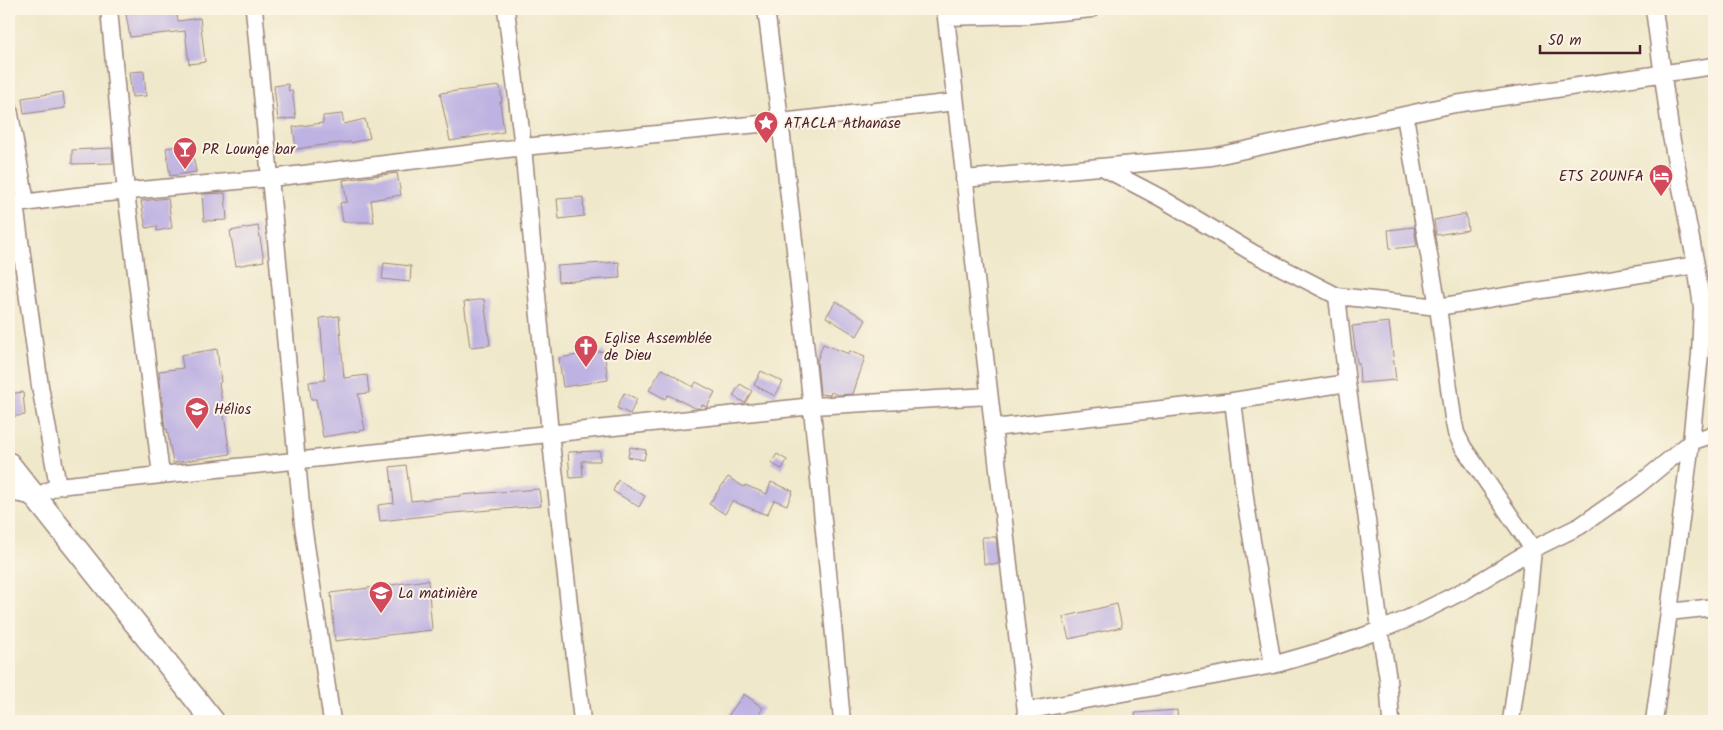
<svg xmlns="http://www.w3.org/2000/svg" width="1723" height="730" font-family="Kalam,sans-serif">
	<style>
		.building { fill: #beb2e2 }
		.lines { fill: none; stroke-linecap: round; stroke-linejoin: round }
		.minor-casing { stroke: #9c847a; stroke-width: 19 }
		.secondary-casing { stroke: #9c847a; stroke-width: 25 }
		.minor { stroke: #fff; stroke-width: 16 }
		.secondary { stroke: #fff; stroke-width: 22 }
		.labels { text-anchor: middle; stroke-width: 4; stroke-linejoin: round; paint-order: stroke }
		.poi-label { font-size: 15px; fill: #4a1f2b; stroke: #fcf5e5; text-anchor: start }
	</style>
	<rect width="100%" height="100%" fill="#fcf5e5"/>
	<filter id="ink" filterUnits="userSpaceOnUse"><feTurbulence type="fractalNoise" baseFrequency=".02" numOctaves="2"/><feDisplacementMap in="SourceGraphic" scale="10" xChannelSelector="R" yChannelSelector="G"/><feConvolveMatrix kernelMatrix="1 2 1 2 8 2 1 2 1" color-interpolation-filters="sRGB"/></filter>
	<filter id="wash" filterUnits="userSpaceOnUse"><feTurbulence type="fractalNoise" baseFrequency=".0096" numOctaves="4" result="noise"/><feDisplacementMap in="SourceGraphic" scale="20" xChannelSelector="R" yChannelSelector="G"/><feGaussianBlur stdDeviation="1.12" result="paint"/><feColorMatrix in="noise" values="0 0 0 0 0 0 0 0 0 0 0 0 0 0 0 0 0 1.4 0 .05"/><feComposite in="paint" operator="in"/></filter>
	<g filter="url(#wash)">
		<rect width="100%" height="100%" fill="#efe8ca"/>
		<g id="blocks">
			<path class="building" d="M125 9H176L178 21 200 18 205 62 189 64 185 31 130 37Z
				M144 71 146 96 132 97 129 72Z
				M288 84 289 91 292 90 296 118 278 120 274 86Z
				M500 86 502 102H500L504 132 450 141 440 93Z
				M63 92 65 108 24 114 22 98Z
				M342 114 344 124 365 119 370 138 351 143V142L323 145 296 149 293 127 323 123V116Z
				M191 144 196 172 170 176 166 148Z
				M112 148 113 163 72 164V150Z
				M397 173 401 195 371 200 374 222H343L340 203 347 202 343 180Z
				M225 193 227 220 204 221 202 194Z
				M583 197 584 216 559 219 557 199Z
				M168 198 172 228 157 231V226L146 228 141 201Z
				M1466 214 1468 230 1436 235 1434 220Z
				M258 226 264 261 236 266 230 231Z
				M1414 227 1417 246 1390 249 1388 230Z
				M619 262 620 278 558 282 557 266Z
				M384 263 411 266 410 282 382 279Z
				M484 299 490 345 470 347 464 302Z
				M836 301 866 320 857 336 826 317Z
				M339 316 344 378 367 375 369 393 358 394 365 430 323 437 316 399H311L309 382 325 380 320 318Z
				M1389 322 1396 380 1360 383 1359 363H1357L1352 326Z
				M823 344 849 354V351L865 357 853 394 838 395 831 392 830 395 820 394 817 361Z
				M217 349 221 382 219 383 230 454 173 463 167 429H165L159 371 183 368 181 355Z
				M604 351 608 380 563 387 559 358Z
				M662 369 693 387 696 382 715 392 707 407 702 405 700 408H695L668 395 665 399 649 390Z
				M761 371 783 382 775 396 754 385Z
				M740 384 752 391 745 403 733 396Z
				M23 392 25 415 9 417V394Z
				M624 393 637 399 630 414 617 408Z
				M630 447 646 450 644 460 628 457Z
				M600 451V461H582L583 477 570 478 568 452Z
				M777 454 787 460 782 469 771 463Z
				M406 465 411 501 460 496V495L539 489 541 506 453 513 380 521 378 505 394 503 390 467Z
				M728 477 744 487 745 485 767 494 771 482 793 491 787 505 774 500 767 515 732 501 725 514 709 504Z
				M618 480 645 496 639 507 613 491Z
				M982 537H996L999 564H984Z
				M428 580 432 630 335 641 331 593Z
				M1117 604 1122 627 1069 639 1063 617Z
				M744 694 763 708 754 721H737L728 716Z
				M1177 710 1178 721H1136L1135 713Z"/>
		</g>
	</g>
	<g filter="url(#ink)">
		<use href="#blocks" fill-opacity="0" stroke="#9c847a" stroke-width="1"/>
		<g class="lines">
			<defs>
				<path id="minor" d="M109 9 126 192 161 475
					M254 9 303 525 332 721
					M506 9 523 147 550 433 582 721
					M766 9C797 246 820 483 842 721
					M945 9 1027 721
					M946 17 1029 15 1092 9
					M9 109 26 202
					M1104 168 1161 198 1253 253 1337 296 1438 307 1405 116
					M964 179 1212 157 1455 104 1714 66
					M15 204 40 386 58 486
					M9 205 76 196 271 178 523 147 781 122 955 102
					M1337 296 1347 383 1367 520 1380 630 1405 620 1469 588 1533 549 1580 526 1636 487 1691 442 1700 355 1702 307 1696 265 1671 136 1654 9
					M1233 401 1347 383
					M993 428 1233 401 1246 505 1273 665 1325 650 1380 630 1388 679 1391 721
					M9 492 35 497 58 486 161 475 813 406 989 396
					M1669 612 1691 442 1714 434
					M1026 711 1273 665
					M1511 721 1529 591 1533 549 1463 447 1456 433 1453 418 1438 307 1696 265
					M1654 721 1669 612 1714 607"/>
				<path id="secondary" d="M9 464 213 721"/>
			</defs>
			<use href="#minor" class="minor-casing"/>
			<use href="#secondary" class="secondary-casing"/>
			<use href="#minor" class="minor"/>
			<use href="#secondary" class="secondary"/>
		</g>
	</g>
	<defs>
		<symbol id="sight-pin" viewBox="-11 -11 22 30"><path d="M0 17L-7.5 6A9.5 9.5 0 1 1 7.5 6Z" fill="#d1495b" stroke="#fcf5e5"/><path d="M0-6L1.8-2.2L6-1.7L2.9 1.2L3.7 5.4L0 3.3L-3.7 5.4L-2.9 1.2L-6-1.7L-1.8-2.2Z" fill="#fff"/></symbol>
		<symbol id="bar-pin" viewBox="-11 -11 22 30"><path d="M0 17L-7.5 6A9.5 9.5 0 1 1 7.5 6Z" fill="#d1495b" stroke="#fcf5e5"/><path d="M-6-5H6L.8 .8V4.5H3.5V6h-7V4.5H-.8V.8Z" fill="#fff"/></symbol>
		<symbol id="hotel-pin" viewBox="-11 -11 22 30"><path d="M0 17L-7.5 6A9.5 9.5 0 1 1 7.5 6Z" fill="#d1495b" stroke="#fcf5e5"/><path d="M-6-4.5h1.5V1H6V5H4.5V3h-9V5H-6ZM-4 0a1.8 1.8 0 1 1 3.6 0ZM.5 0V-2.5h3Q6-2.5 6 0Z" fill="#fff"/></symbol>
		<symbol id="church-pin" viewBox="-11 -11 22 30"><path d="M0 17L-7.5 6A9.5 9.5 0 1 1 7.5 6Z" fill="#d1495b" stroke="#fcf5e5"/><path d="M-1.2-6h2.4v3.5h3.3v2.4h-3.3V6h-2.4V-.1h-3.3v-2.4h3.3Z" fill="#fff"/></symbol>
		<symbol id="school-pin" viewBox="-11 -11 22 30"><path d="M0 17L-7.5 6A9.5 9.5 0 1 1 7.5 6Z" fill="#d1495b" stroke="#fcf5e5"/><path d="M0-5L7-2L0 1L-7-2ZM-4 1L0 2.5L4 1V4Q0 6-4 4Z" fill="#fff"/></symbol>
	</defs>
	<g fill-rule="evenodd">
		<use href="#sight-pin" x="752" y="109" width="28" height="38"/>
		<use href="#bar-pin" x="171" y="135" width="28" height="38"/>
		<use href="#hotel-pin" x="1647" y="162" width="28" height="38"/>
		<use href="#church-pin" x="572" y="333" width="28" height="38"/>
		<use href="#school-pin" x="183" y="395" width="28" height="38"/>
		<use href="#school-pin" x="367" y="579" width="28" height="38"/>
	</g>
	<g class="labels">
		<g class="poi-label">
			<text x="784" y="128">ATACLA Athanase</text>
			<text x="202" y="154">PR Lounge bar</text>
			<text x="1644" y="181" text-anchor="end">ETS ZOUNFA</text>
			<text x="604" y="343">Eglise Assemblée<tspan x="604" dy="17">de Dieu</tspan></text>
			<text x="214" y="414">Hélios</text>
			<text x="398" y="598">La matinière</text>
		</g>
	</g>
	<rect width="1723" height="730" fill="none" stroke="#fcf5e5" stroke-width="30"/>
	<path d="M1540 45v8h100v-8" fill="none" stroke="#4a1f2b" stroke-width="2.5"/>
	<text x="1548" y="45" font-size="15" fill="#4a1f2b" stroke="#fcf5e5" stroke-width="4" paint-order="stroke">50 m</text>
</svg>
